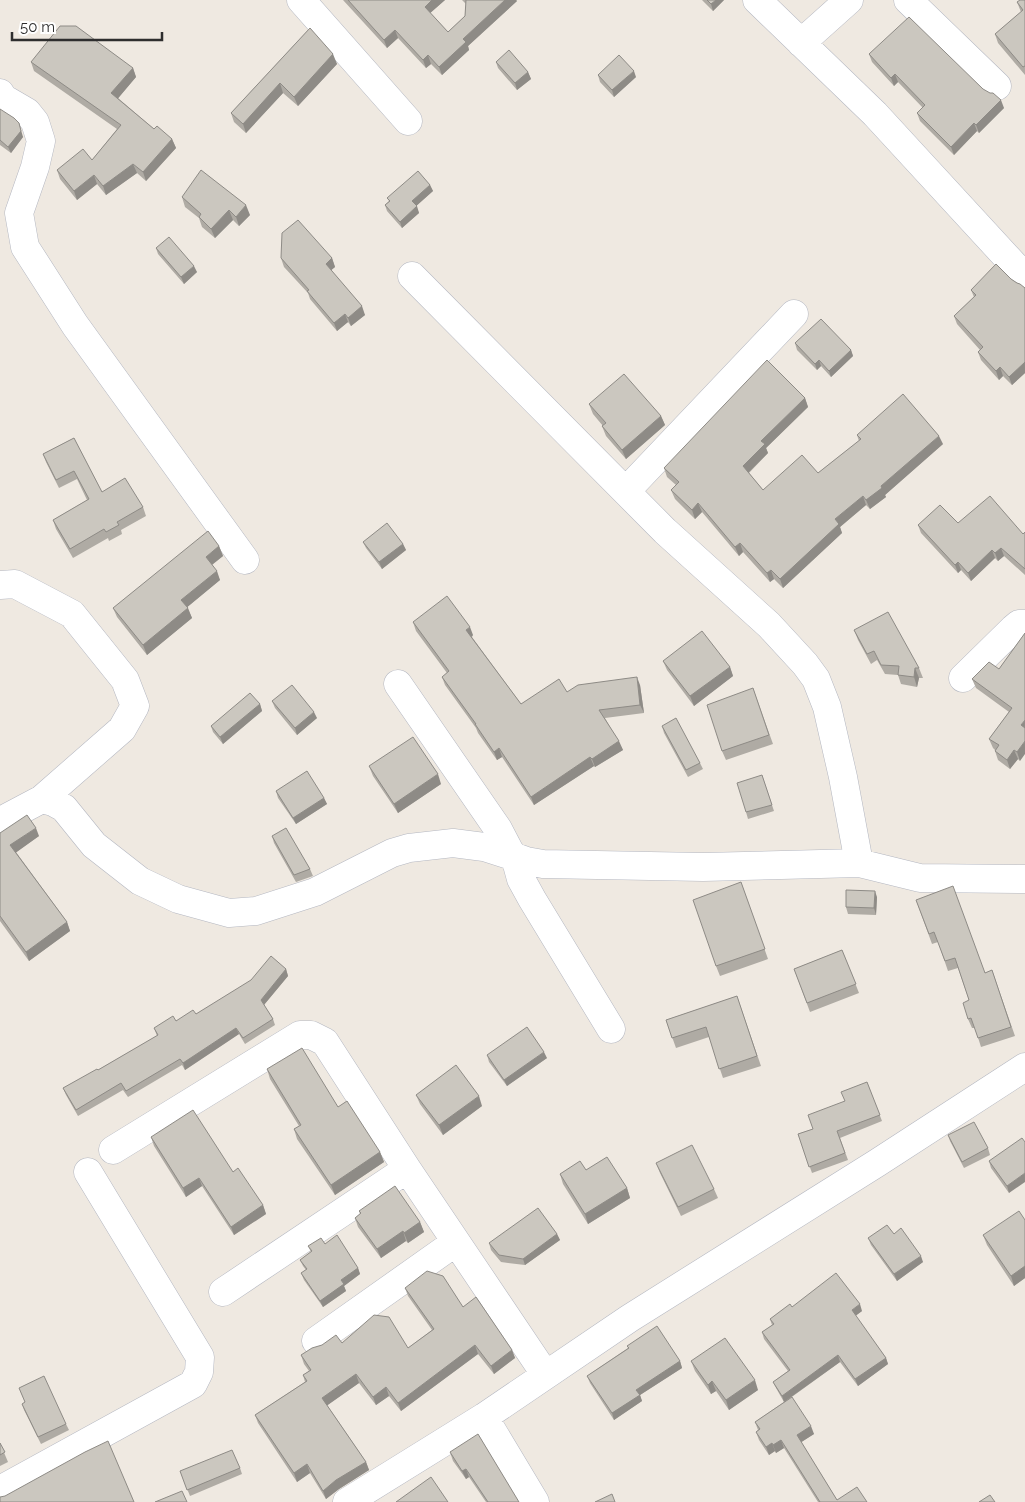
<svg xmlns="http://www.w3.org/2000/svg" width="1025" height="1502" font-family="Raleway,sans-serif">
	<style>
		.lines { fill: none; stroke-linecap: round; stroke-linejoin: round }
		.minor-casing { stroke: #b4b7c1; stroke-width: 29 }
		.minor { stroke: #fff; stroke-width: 28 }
		.wall { fill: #afaba4 }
		.shaded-wall { fill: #8e8b86 }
		.building { fill: #cbc7bf; stroke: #8e8b86 }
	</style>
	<rect width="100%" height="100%" fill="#efe9e1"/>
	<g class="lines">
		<defs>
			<path id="minor" d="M301 0 408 121
				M757 0 875 114 1025 277
				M908 0 997 86
				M801 43 849 0
				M0 93 3 98 27 112 35 122 41 141 35 167 19 213 25 247 75 325 245 560
				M412 276 665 531 769 625 805 664 816 679 827 707 843 777 859 863
				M626 491 794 314
				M0 585 15 584 72 614 125 680 135 706 122 729 42 799 8 817 0 824
				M963 678 1013 629 1019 624H1025
				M398 684 498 829 510 852 515 857 521 879 532 899 611 1029
				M42 799 53 802 64 808 94 845 140 881 178 899 229 913 256 911 315 892 392 853 409 848 453 843 484 847 515 857 526 861 543 864 703 867 859 863 920 878 1025 879
				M113 1150 300 1035H311L325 1042 407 1169 545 1374
				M223 1292 407 1169
				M316 1341 456 1242
				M484 1417 535 1502
				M0 1490 193 1384 199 1372 200 1357 88 1172
				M347 1502 484 1417 630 1318 877 1163 1025 1067"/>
		</defs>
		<use href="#minor" class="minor-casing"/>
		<use href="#minor" class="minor"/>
	</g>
	<path class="wall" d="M343 0H445L430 13 448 32 465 16 466 4 462 0H516L517 1 468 46 469 50 442 75 431 64 426 68 398 38 387 48Z
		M702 0H724L713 11Z
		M1025 0V75L998 43 995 34 1021 12 1017 2Z
		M310 28 337 64 298 106 283 93 246 133 234 122 231 113Z
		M869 54 1004 108 979 133 977 131 954 155 920 121 917 113 923 108 898 82 894 86 872 62Z
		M31 62 133 68 136 77 118 98 154 129 172 139 176 148 146 181 137 173 106 195 97 184 77 200 60 179 57 170 92 160 117 129 34 71Z
		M496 62 528 72 531 79 517 90 498 68Z
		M598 75 636 77 614 97 600 82Z
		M0 109 23 137 11 153 0 145Z
		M430 185 433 191 416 206 419 213 402 228 387 211 385 205 389 201 387 198Z
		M182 197 250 215 239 226 233 220 215 238 202 227 199 218 185 207Z
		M156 248 197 272 184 284 158 254Z
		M281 258H332L335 267 331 270 365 315 351 326 348 322 337 331 310 299 308 293 284 267Z
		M1011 279 1025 288V373L1012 385 1003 376 999 380 981 360 978 352 980 350 957 324 954 316 974 297 971 290Z
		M795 343 851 350 853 356 831 377 821 366 817 370 797 350Z
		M805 398 808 407 766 448 768 453 749 473 763 490 818 473 859 441 857 435 943 444 885 495 886 497 870 509 866 505 840 527 842 533 783 588 774 579 770 582 743 552 739 556 702 512 695 519 675 499 671 490 676 485 667 477 664 468Z
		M589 404 661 416 665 425 626 459 606 436 602 426H603L593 414Z
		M74 438 102 492 143 507 146 516 121 530 122 534 109 541 108 538 73 558 56 529 53 520 87 500 77 479 59 488 46 462 43 454Z
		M958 523 1023 534 1025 532V575L1004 556 998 561 995 558 971 581 961 570 958 573 921 533 918 525Z
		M363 542 403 544 406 550 382 569 366 548Z
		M219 546 223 556 212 565 220 580 187 607 192 618 147 655 117 617 113 608Z
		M413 622 473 635 472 637 521 704 567 692 640 685 644 713 605 718 623 750 595 767 594 766 534 805 502 757 497 760 478 733 476 728 445 685 442 677 447 673 416 631Z
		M854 630 919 668 923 678H919L917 687 901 684 898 675 885 674 877 660 871 664 858 640Z
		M1025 633 1020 761 1018 759 1010 769 998 760 995 751V750L993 748 989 739 1009 712 976 688 972 679 999 669Z
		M663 661 730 667 733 676 694 706 667 670Z
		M753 688 773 744 726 760 722 751Z
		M272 701 317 718 297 735 275 708Z
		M260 704 262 711 223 744 213 732 211 726Z
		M662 726 700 763 703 769 688 777 664 733Z
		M369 766 441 784 398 813 373 776Z
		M762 775 774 811 748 819 746 812Z
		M276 791 324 798 327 804 296 824 278 798Z
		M0 833 39 836 16 852 67 922 70 931 29 961 0 921Z
		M272 836 310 869 313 876 296 882 274 843Z
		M741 882 768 959 720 976 716 966Z
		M877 897 876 915 848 914 846 907Z
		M916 900 985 973 992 970 1015 1036 981 1047 975 1028H972L968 1019 969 1000 958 968 948 971 938 942 932 944Z
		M842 950 859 993 810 1012 794 969Z
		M286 969 288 976 264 1005 273 1019 275 1025 245 1044 239 1034 185 1070 182 1065 128 1097 123 1090 78 1116 66 1095 63 1088 98 1070 157 1036 154 1028 196 1014Z
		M737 996 761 1066 723 1078 709 1037 676 1048 666 1020Z
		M487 1055 547 1058 507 1086 489 1062Z
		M267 1069 338 1107 380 1152 384 1162 335 1195 297 1139 294 1129 299 1126 270 1079Z
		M867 1082 882 1121 840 1138 848 1160 812 1173 798 1134 813 1129Z
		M416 1095 482 1106 443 1135 420 1104Z
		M948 1135 988 1148 990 1155 964 1168 950 1141Z
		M151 1137 263 1205 266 1214 234 1235 202 1186 186 1197 154 1146Z
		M1025 1142 1009 1193 991 1168 989 1161Z
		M656 1163 714 1189 718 1198 681 1216 660 1173Z
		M586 1170 627 1188 630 1198 588 1224 563 1184 560 1174Z
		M359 1211 420 1222 424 1232 408 1243 406 1241 381 1258 358 1227 355 1218 360 1214Z
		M1025 1220V1278L1014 1286 987 1245 983 1235Z
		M557 1234 560 1240 525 1265 501 1262 491 1250 489 1243Z
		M894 1234 923 1262 897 1281 871 1245 868 1238Z
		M325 1244 358 1268 360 1274 344 1286 346 1291 323 1307 304 1280 301 1273 306 1270 303 1266 300 1260 311 1252 308 1246Z
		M405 1288 463 1307 512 1350 515 1358 494 1374 478 1354 401 1411 389 1396 376 1405 359 1383 327 1405 366 1462 369 1470 339 1489 326 1499 310 1473 297 1482 258 1423 255 1415 305 1382 303 1375 309 1371 304 1364 301 1355 342 1343 408 1348 432 1330 408 1296Z
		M792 1307 862 1311 855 1316 886 1358 888 1364 858 1386 840 1362 789 1399 814 1434 801 1442 837 1500 867 1502H818L784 1448 776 1453 775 1451 769 1455 759 1440 756 1432 758 1430 755 1422 784 1402 776 1388 773 1382 788 1371 764 1339 762 1332 772 1325 770 1319Z
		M627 1346 680 1361 682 1368 640 1395 642 1401 614 1420 590 1383 587 1376 628 1348Z
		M691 1361 758 1390 729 1410 716 1391 711 1394 695 1371Z
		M19 1388 66 1424 69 1430 41 1444 24 1410 22 1404 25 1402Z
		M0 1443 8 1462 0 1466Z
		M450 1452 519 1502H486L469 1477 466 1479 453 1461Z
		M240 1468 242 1474 190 1496 180 1471Z"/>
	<path class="shaded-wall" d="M432 0H445L428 15 425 7Z
		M505 0H516L517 1 468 46 469 50 442 75 439 67 463 39Z
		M716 0H724L713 11 711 4Z
		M395 30 398 38 387 48 384 40Z
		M333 54 337 64 298 106 294 97Z
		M428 55 431 64 426 68 423 60Z
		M133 68 136 77 115 102 111 93Z
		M634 71 636 77 614 97 612 90Z
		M528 72 531 79 517 90 515 83Z
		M895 74 898 82 894 86 891 78Z
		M280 83 283 93 246 133 243 124Z
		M1001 100 1004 108 979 133 976 125Z
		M19 123 23 137 11 153 8 147Z
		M974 123 977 131 954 155 951 147Z
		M172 139 176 148 146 181 143 172Z
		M133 164 137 173 106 195 103 186Z
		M94 175 97 184 77 200 74 191Z
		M430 185 433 191 414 208 412 201Z
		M246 205 250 215 239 226 236 217Z
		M417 206 419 213 402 228 400 222Z
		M229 210 233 220 215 238 211 229Z
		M332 258 335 267 329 272 326 264Z
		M194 266 197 272 184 284 181 277Z
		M362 306 365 315 351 326 348 318Z
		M345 314 348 322 337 331 334 323Z
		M851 350 853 356 831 377 829 371Z
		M819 360 821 366 817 370 815 364Z
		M1025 362V373L1012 385 1009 377Z
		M1000 367 1003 376 999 380 996 371Z
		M805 398 808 407 766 448 768 453 746 475 743 466 761 441Z
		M661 416 665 425 626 459 622 450Z
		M939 436 943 444 885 495 886 497 870 509 866 500 881 486Z
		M863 496 866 505 840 527 842 533 783 588 780 579 835 519Z
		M698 503 702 512 695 519 692 510Z
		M740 543 743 552 739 556 735 547Z
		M403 544 406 550 382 569 379 562Z
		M219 546 223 556 209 567 206 557Z
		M1001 548 1004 556 998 561 995 553Z
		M992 550 995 558 971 581 968 573Z
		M958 562 961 570 958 573 955 565Z
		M771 570 774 579 770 582 767 573Z
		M217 571 220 580 185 609 181 600Z
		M188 608 192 618 147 655 143 645Z
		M470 627 473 635 470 638 466 630Z
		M730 667 733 676 694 706 690 696Z
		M915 668 919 678 917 687 914 677Z
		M637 677 640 685 644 713 640 705Z
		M260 704 262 711 223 744 220 737Z
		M314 712 317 718 297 735 295 728Z
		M1025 720V733L1021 725Z
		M619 741 623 750 595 767 592 759Z
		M1025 741V754L1020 761 1017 752Z
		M499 748 502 757 497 760 494 752Z
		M1014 750 1018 759 1010 769 1007 760Z
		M590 757 594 766 534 805 531 797Z
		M438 774 441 784 398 813 394 804Z
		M324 798 327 804 296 824 293 818Z
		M36 828 39 836 14 854 10 845Z
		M875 891 877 897 876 915 874 908Z
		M67 922 70 931 29 961 26 952Z
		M286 969 288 976 263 1006 261 1000Z
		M236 1028 239 1034 185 1070 183 1063Z
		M544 1052 547 1058 507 1086 504 1080Z
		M479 1096 482 1106 443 1135 439 1125Z
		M380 1152 384 1162 335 1195 331 1185Z
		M1025 1173V1182L1009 1193 1007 1186Z
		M199 1178 202 1186 186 1197 183 1188Z
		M627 1188 630 1198 588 1224 585 1214Z
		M263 1205 266 1214 234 1235 231 1227Z
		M420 1222 424 1232 408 1243 404 1233Z
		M403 1231 406 1241 381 1258 377 1249Z
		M557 1234 560 1240 525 1265 523 1259Z
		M921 1256 923 1262 897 1281 894 1274Z
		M1025 1266V1278L1014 1286 1011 1276Z
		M358 1268 360 1274 344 1286 346 1291 323 1307 320 1301 341 1280Z
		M860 1304 862 1311 854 1317 852 1310Z
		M475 1345 478 1354 401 1411 398 1403Z
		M512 1350 515 1358 494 1374 491 1366Z
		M838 1355 840 1362 784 1402 782 1396Z
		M886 1358 888 1364 858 1386 855 1379Z
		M680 1361 682 1368 640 1395 642 1401 614 1420 612 1413 636 1390Z
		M356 1374 359 1383 325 1407 322 1398Z
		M755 1380 758 1390 729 1410 726 1400Z
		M712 1381 716 1391 711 1394 708 1385Z
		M386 1387 389 1396 376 1405 373 1397Z
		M811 1426 814 1434 800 1443 797 1435Z
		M781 1440 784 1448 776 1453 773 1445Z
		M772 1443 775 1451 769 1455 766 1447Z
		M366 1462 369 1470 339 1489 326 1499 323 1491 336 1480Z
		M307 1464 310 1473 297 1482 294 1473Z
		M466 1469 469 1477 466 1479 462 1471Z"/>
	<path class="building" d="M348 0H432L425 7 448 32 465 16 466 0H505L463 39 466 42 439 67 428 55 423 60 395 30 384 40Z
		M707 0H716L711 4Z
		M1020 0H1025V66L1023 67 995 34 1023 10 1017 2Z
		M909 17 983 89 990 93H993L1001 100 976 125 974 123 951 147 917 113 925 105 895 74 891 78 869 54Z
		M60 26H76L133 68 111 93 154 129 157 126 172 139 143 172 133 164 103 186 94 175 74 191 57 170 83 149 92 160 121 125 31 62Z
		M310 28 333 54 294 97 280 83 243 124 231 113Z
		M509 50 528 72 515 83 496 62Z
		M619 55 634 71 612 90 598 75Z
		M0 109 14 118 19 123 21 131 8 147 0 140Z
		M201 170 246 205 236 217 229 210 211 229 199 217 201 214 182 197Z
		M418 171 430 185 412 201 417 206 400 222 385 205 390 201 387 198Z
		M298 220 332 258 326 264 362 306 348 318 345 314 334 323 307 291 309 290 281 258 282 233Z
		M169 237 194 266 181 277 156 248Z
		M996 264 1011 279 1017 283 1020 284 1025 288V362L1009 377 1000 367 996 371 978 352 983 347 954 316 976 295 971 290Z
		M821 319 851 350 829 371 819 360 815 364 795 343Z
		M767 360 805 398 761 441 765 444 743 466 763 490 802 455 818 473 861 439 857 435 903 394 939 436 881 486 882 488 866 500 863 496 835 519 839 524 780 579 771 570 767 573 740 543 735 547 698 503 692 510 671 490 679 482 664 468Z
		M624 374 661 416 622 450 602 426 606 423 589 404Z
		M74 438 102 492 125 478 143 507 117 522 119 525 106 532 104 529 70 549 53 520 89 499 74 471 56 480 43 454Z
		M990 496 1023 534 1025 532V569L1001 548 995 553 992 550 968 573 958 562 955 565 918 525 940 505 958 523Z
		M387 523 403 544 379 562 363 542Z
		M208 531 219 546 206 557 217 571 181 600 188 608 143 645 113 608Z
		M447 596 470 627 466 630 521 704 559 679 567 692 578 685 637 677 640 705 599 710 619 741 592 759 590 757 531 797 499 748 494 752 475 724H476L442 677 449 671 413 622Z
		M888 612 919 668H915L914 677 898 675 899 666 881 665 874 651 867 654 854 630Z
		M702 631 730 667 690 696 663 661Z
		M1025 633V720L1021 725 1025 728V741L1017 752 1014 750 1007 760 995 751 999 745 989 739 1012 708 972 679 989 662 999 669Z
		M292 685 314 712 295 728 272 701Z
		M753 688 769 735 722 751 707 705Z
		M250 693 260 704 220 737 211 726Z
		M676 718 700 763 686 770 662 726Z
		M413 737 438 774 394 804 369 766Z
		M307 771 324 798 293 818 276 791Z
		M762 775 772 805 746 812 737 783Z
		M27 815 36 828 10 845 67 922 26 952 0 916V833Z
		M286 828 310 869 294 875 272 836Z
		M741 882 765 949 716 966 693 900Z
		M953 886 985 973 992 970 1011 1027 978 1038 971 1018 968 1019 963 1003 969 1000 955 958 945 961 934 932 929 934 916 900Z
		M846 890 875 891 874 908 846 907Z
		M842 950 856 984 807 1003 794 969Z
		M271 956 286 969 261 1000 273 1019 243 1038 236 1028 183 1063 180 1059 126 1091 121 1083 76 1110 63 1088 97 1069 98 1070 158 1035 154 1028 173 1016 176 1021 193 1010 196 1014 251 980Z
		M737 996 757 1056 719 1069 706 1027 672 1038 666 1020Z
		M527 1027 544 1052 504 1080 487 1055Z
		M302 1048 338 1107 347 1101 380 1152 331 1185 294 1129 301 1125 267 1069Z
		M456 1065 479 1096 439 1125 416 1095Z
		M867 1082 880 1115 837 1131 845 1153 809 1167 798 1134 813 1129 808 1115 845 1101 841 1092Z
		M193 1110 233 1172 238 1168 263 1205 231 1227 199 1178 183 1188 151 1137Z
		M974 1122 988 1148 962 1162 948 1135Z
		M1022 1138 1025 1142V1173L1007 1186 989 1161Z
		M692 1145 714 1189 678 1207 656 1163Z
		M607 1157 627 1188 585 1214 560 1174 580 1161 586 1170Z
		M395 1186 420 1222 404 1233 403 1231 377 1249 355 1218 361 1213 359 1211Z
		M538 1208 557 1234 523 1259 499 1255 489 1243Z
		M1019 1211 1025 1220V1266L1011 1276 983 1235Z
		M887 1225 894 1234 901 1228 921 1256 894 1274 868 1238Z
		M337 1235 358 1268 341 1280 344 1284 320 1301 301 1273 307 1269 300 1260 312 1251 308 1246 321 1238 325 1244Z
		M427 1271 443 1276 463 1307 476 1297 512 1350 491 1366 475 1345 398 1403 386 1387 373 1397 356 1374 322 1398 366 1462 336 1480 323 1491 307 1464 294 1473 255 1415 307 1381 303 1375 311 1370 301 1355 312 1348 322 1345 336 1335 342 1343 374 1315 389 1317 408 1348 434 1329 405 1288Z
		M836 1273 860 1304 852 1310 886 1358 855 1379 838 1355 782 1396 773 1382 790 1370 762 1332 774 1324 770 1319 790 1304 792 1307Z
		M657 1326 680 1361 636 1390 640 1395 612 1413 587 1376 629 1348 627 1346Z
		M725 1338 755 1380 726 1400 712 1381 708 1385 691 1361Z
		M44 1376 66 1424 38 1437 22 1404 25 1402 19 1388Z
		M792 1397 811 1426 797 1435 837 1500 857 1487 867 1502H820L781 1440 773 1445 772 1443 766 1447 756 1432 760 1429 755 1422Z
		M478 1434 519 1502H488L466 1469 462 1471 450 1452Z
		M108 1441 134 1502H0V1497L5 1496 85 1452Z
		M0 1443 5 1452 0 1455Z
		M232 1450 240 1468 187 1490 180 1471Z
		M431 1477 448 1502H396Z
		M182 1491 187 1502H155Z
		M612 1494 615 1502H595Z
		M990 1495 995 1502H979Z"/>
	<path d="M12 32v8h150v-8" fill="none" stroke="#2e2e2e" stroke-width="2.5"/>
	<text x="20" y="32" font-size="15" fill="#2e2e2e" stroke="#ffffff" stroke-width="4" paint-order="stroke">50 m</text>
</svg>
